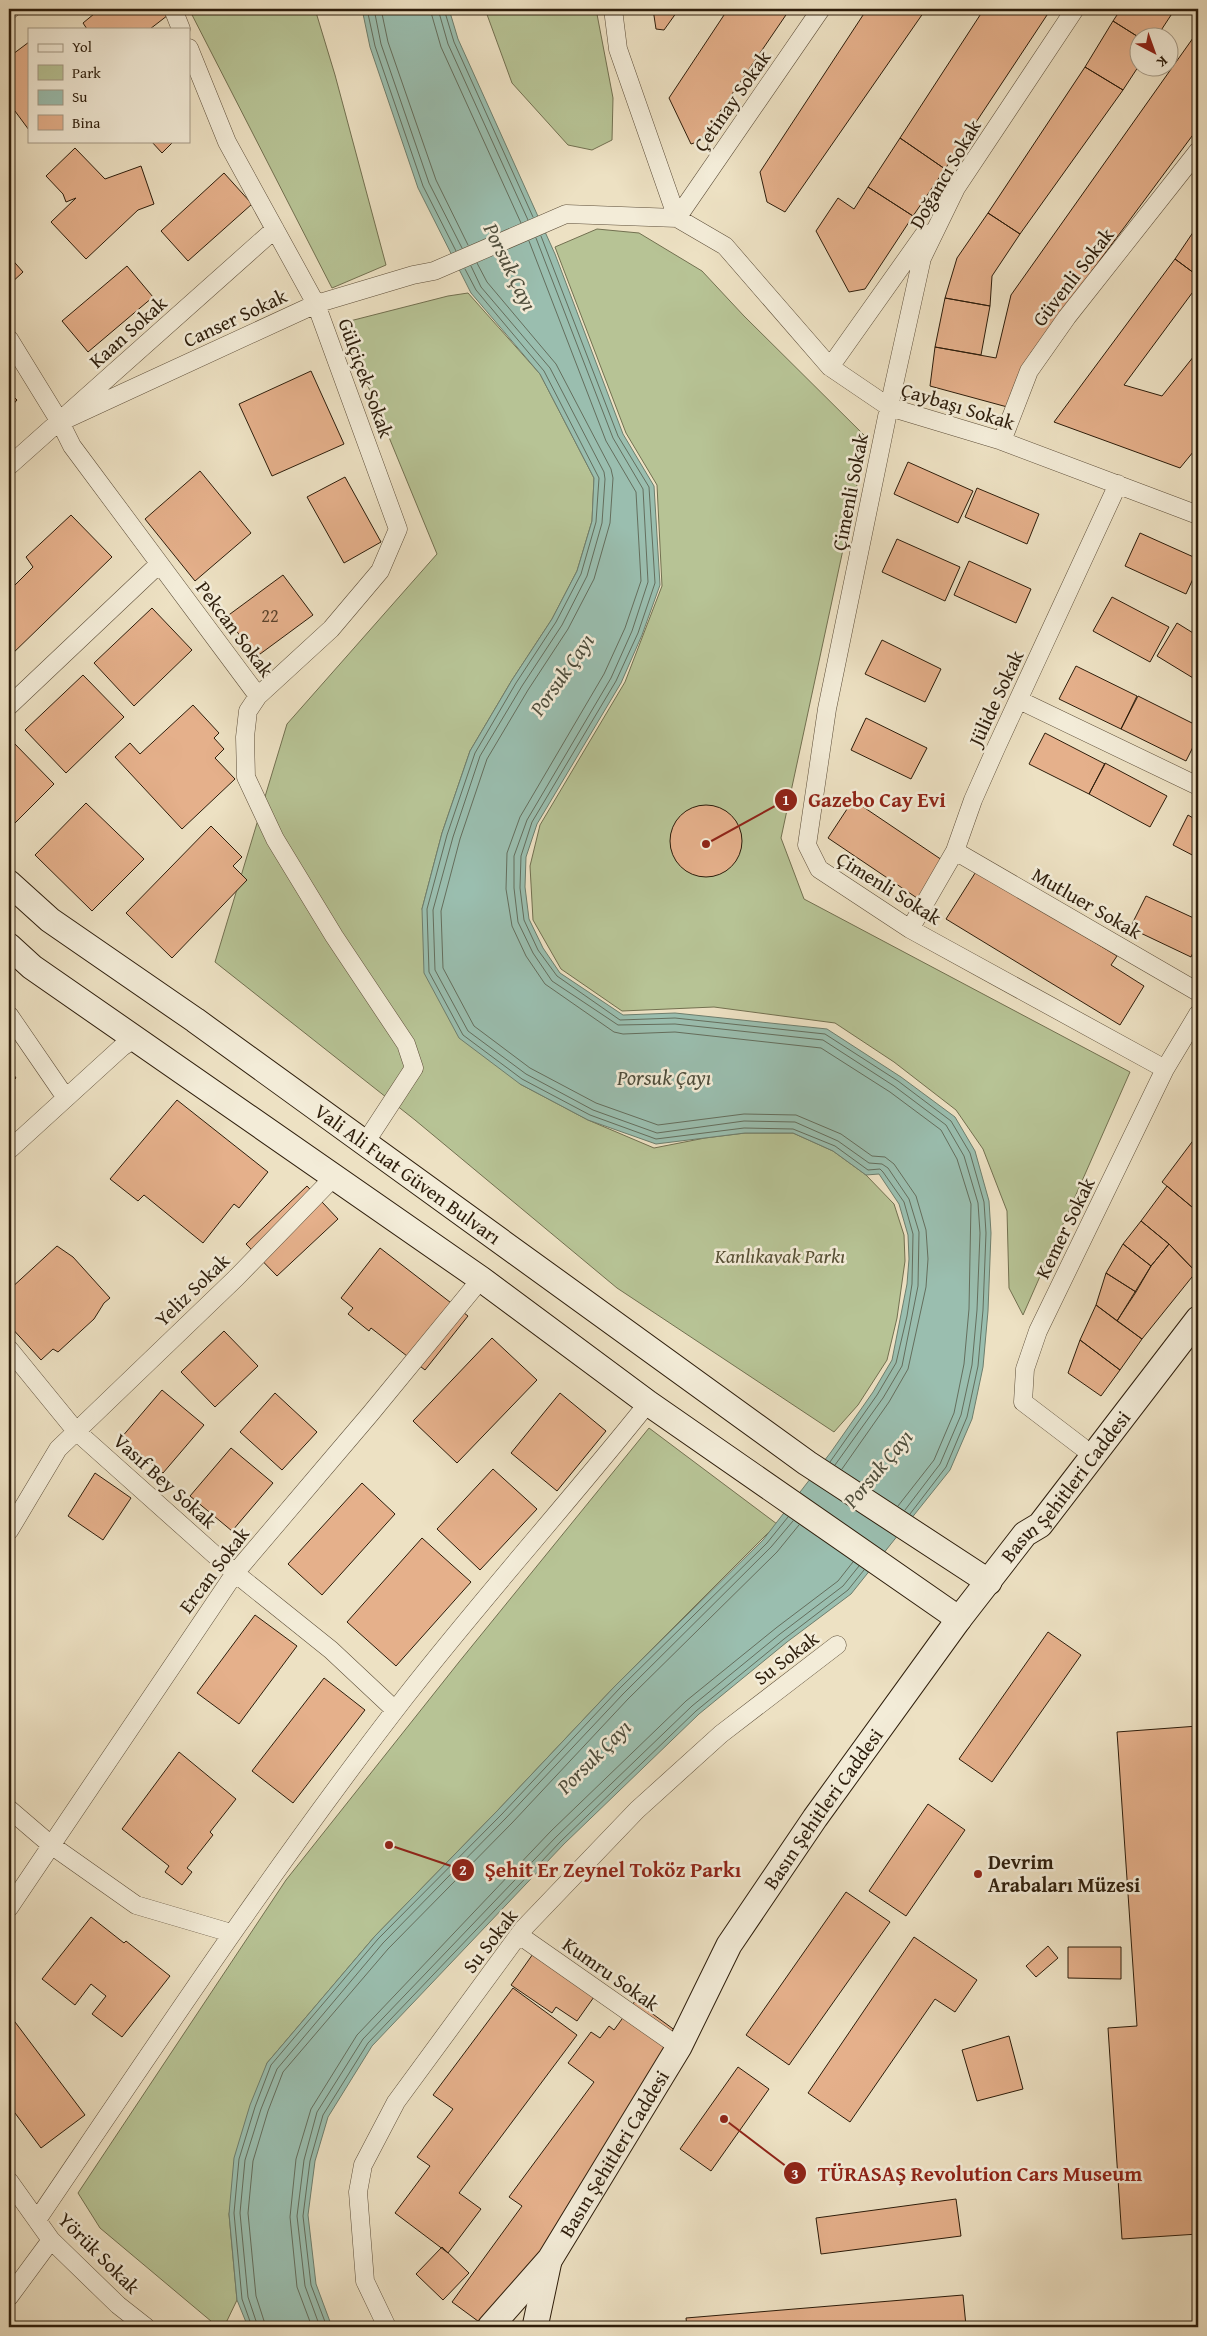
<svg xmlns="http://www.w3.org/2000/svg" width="1207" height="2336" font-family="'Gentium Book Plus',serif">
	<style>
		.green { fill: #b7c395; stroke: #727050 }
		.water { fill: #9abeaf; stroke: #6e7e6d }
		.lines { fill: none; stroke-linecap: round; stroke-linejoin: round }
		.shore { stroke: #646e5d; stroke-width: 1 }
		.building { fill: #e5b08b; stroke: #2d1d0b }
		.minor-casing { stroke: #5d4e39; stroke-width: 19 }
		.secondary-casing { stroke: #2d1d0b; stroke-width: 27 }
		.minor { stroke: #f3ecd8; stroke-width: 18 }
		.secondary { stroke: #f3ecd8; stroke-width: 25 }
		.poi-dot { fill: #8f2418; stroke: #f3ecd8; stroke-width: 2 }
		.labels { text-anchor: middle; stroke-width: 5; stroke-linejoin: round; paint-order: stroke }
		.number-label { font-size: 18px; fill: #5b422b }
		.street-label { font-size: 20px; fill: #2d1d0b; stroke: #f3ecd8 }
		.park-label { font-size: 20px; font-style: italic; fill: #564f34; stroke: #f3ecd8 }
		.poi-label { font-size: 20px; font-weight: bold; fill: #2d1d0b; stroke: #f3ecd8; text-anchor: start }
		.water-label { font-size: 21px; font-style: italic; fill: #4e4d3c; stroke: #f3ecd8 }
		.leader { fill: none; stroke: #8f2418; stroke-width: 2 }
		.callout-dot { fill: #8f2418; stroke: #f3ecd8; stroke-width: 2 }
		.mark-label { font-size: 15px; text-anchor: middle; font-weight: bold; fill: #fff }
		.callout-label { font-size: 21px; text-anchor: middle; font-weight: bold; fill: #8f2418; stroke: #f3ecd8; stroke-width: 5; stroke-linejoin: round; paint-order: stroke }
	</style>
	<rect width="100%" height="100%" fill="#ede1c3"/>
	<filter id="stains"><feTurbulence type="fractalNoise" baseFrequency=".004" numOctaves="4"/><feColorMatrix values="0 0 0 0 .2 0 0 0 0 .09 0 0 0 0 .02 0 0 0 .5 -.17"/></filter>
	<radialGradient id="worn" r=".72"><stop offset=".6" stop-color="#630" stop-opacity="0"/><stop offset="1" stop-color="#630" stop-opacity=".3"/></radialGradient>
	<path class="green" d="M189 9H315L335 75 386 265 332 288Z
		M485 9H596L613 98 612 140 592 150 568 145 512 83Z
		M597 229 639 233 702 271 744 316 867 438 781 838 804 899 1130 1072 1023 1315 1009 1288 1007 1211 983 1149 956 1110 894 1062 835 1023 714 1007 622 1011 561 969 533 920 530 866 540 825 625 682 662 586 657 485 626 433 555 247Z
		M468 293 540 374 594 478 592 521 577 571 552 619 512 680 470 751 442 833 422 909 520 1084 588 1120 654 1148 705 1138 745 1133H793L833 1151 866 1175 894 1204 904 1235 905 1261 897 1318 887 1360 858 1405 834 1432 617 1288 415 1120 215 962 287 724 437 554 342 323 448 296Z
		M649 1428 777 1524 615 1686 498 1810 375 1936 267 2063 229 2214 237 2300 224 2327H218L100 2228 78 2193 286 1880 459 1662Z"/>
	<path class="water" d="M362 9H449L458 39 555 254 623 434 654 486 660 585 642 635 621 683 537 824 526 857 525 887 529 919 543 948 560 973 623 1015 675 1013 827 1029 901 1077 955 1117 975 1151 989 1201 991 1233 988 1311 983 1367 972 1419 950 1470 851 1594 787 1642 699 1714 564 1844 372 2046 328 2117 315 2161 308 2215 316 2284 332 2327H248L237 2300 229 2214 234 2158 250 2105 267 2063 375 1936 498 1810 615 1686 763 1540 831 1452 873 1392 892 1360 907 1284 909 1259 908 1235 899 1204 879 1174 866 1175 833 1151 793 1133H745L656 1144 588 1120 520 1084 459 1038 424 973 422 909 442 833 470 751 512 680 552 619 577 571 592 521 594 478 540 374 471 293 418 188 370 47Z"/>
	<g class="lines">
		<path class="shore" d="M367 9 375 46 423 186 456 251
			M374 9 381 44 429 183 462 248
			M381 9 388 42 436 180 468 245
			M430 9 441 47 521 223
			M438 9 448 44 528 220
			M444 9 454 42 533 217
			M541 236 618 436 649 487 655 583 638 633 616 681 532 822 521 856 520 888 524 920 538 950 557 976 620 1020 675 1018 825 1034 898 1081 951 1121 970 1153 984 1202 986 1233 983 1310 978 1366 967 1417 946 1467 910 1514
			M536 238 613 438 643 489 648 582 632 631 611 678 527 820 514 856V888L518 922 533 953 552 981 618 1025 675 1024 823 1040 894 1086 946 1125 964 1156 978 1203 980 1233 977 1310 972 1365 961 1415 940 1464 905 1510
			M529 241 606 441 636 492 641 581 625 628 604 674 520 817 507 853 506 889 512 926 526 956 545 984 614 1032 623 1034 675 1032 821 1048 890 1092 941 1130 957 1159 971 1204 969 1309 964 1364 954 1413 934 1460 898 1506
			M477 263 487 282 556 364 611 469 613 478 610 523 594 579 568 629 528 690 487 759 460 839 441 911 443 968 474 1026 530 1068 596 1103 658 1125 744 1114 796 1115 841 1134 872 1156 885 1157 894 1164 916 1196 926 1230 928 1259 926 1287 908 1369 889 1402 842 1469
			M471 266 481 287 550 368 604 472 605 479 602 523 587 576 562 625 522 686 480 756 453 837 433 910 435 970 468 1031 526 1074 593 1110 657 1133 744 1121 795 1122 838 1141 869 1163 882 1164 888 1168 909 1199 919 1232 918 1286 902 1366 883 1398 835 1465
			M465 269 476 290 544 371 599 478 596 522 581 574 556 622 516 683 475 753 447 835 427 909 429 972 463 1035 522 1079 590 1115 656 1139 744 1128 793 1129 835 1146 868 1170 880 1169 883 1172 904 1202 913 1234 912 1284 907 1316 896 1363 877 1395 830 1462
			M252 2327 242 2299 234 2213 239 2159 255 2107 271 2065 378 1939 502 1814 619 1689 767 1543 788 1517
			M258 2327 248 2297 240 2213 245 2160 261 2109 277 2069 383 1943 506 1818 623 1694 771 1547 793 1521
			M266 2327 256 2296 248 2213 253 2161 268 2111 283 2072 388 1949 512 1823 628 1699 777 1552 799 1525
			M312 2327 297 2287 290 2217 296 2159 311 2109 357 2035 551 1831 686 1701 776 1628 838 1581 853 1562
			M320 2327 305 2286 297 2216 304 2160 317 2112 363 2039 556 1837 692 1706 780 1634 843 1586 859 1566
			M327 2327 311 2285 303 2216 310 2161 323 2115 368 2043 561 1841 696 1711 784 1639 848 1590 864 1570"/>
	</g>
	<path class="building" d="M100 9H170L172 12 150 29H87L83 23Z
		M653 9H679L664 30 656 29Z
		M728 9H790L700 141 691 144 669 98Z
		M867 9H926L785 212 767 202 760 172Z
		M984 9H1051L945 169 900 138Z
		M1121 9H1175L1156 38H1140L1113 21Z
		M1113 21 1140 38V64L1123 90 1085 67Z
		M1198 31V128L1031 353 1011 408 930 386 935 347 996 358 1011 295Z
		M29 42V130L9 103V57Z
		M1085 67 1123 90 1020 234 988 213Z
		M900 138 945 169 913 216 868 187Z
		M151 141H174L162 153Z
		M75 148 105 179 141 166 154 204 138 210 86 259 51 222 76 198 66 202 63 194 46 176Z
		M224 173 252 204 188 261 161 231Z
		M868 187 913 216 865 289 849 292 816 231 838 198 854 209Z
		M988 213 1020 234 992 276 990 306 945 298 957 258Z
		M1198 225V276L1175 259Z
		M9 256 23 272 9 285Z
		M1175 259 1198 276V285L1124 385 1162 396 1198 351V446L1180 468 1054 422Z
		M127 266 153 297 88 352 62 321Z
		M945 298 990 306 981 355 935 347Z
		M311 371 344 444 272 476 239 404Z
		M9 392 17 400 9 409Z
		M908 462 973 491 958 523 894 494Z
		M200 471 251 533 195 581 145 519Z
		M345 477 381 542 344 563 307 497Z
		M977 488 1039 514 1027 544 965 517Z
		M71 515 112 557 9 657V591L33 567 26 557Z
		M1140 533 1198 559V568L1186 594 1125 566Z
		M897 539 960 567 945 601 882 572Z
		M969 561 1031 589 1016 623 954 595Z
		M283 575 313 615 256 657 226 617Z
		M1112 597 1169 627 1150 662 1093 631Z
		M152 608 192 650 134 706 94 663Z
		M1177 623 1198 636V681L1157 656Z
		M882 640 941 669 925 702 865 674Z
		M1076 666 1137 696 1121 729 1059 699Z
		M83 675 124 717 66 773 25 730Z
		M1138 696 1198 726V737L1186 761 1121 729Z
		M193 705 219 733 214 738 224 749 215 758 235 779 182 829 115 757 130 743 140 754Z
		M866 718 927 748 911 779 851 750Z
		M1045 733 1105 764 1089 794 1029 764Z
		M13 742 54 784 9 829V746Z
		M1105 763 1167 796 1150 827 1089 794Z
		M853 800 945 862 920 900 828 838Z
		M86 803 144 859 92 911 35 855Z
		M670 841a36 36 0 1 1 72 0a36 36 0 1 1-72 0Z
		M1188 815 1198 821V858L1173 845Z
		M211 826 242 857 233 866 247 880 172 958 126 913Z
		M977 870 1117 956 1111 965 1144 986 1120 1025 946 919Z
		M1146 896 1198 920V941L1191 957 1130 928Z
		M9 1068 16 1078 9 1084Z
		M177 1100 268 1172 239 1208 234 1204 203 1243 144 1195 138 1201 110 1179Z
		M1195 1138 1198 1141V1212L1162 1182Z
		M307 1186 338 1219 277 1276 246 1244Z
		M1167 1186 1198 1212V1269L1196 1272 1169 1244 1141 1221Z
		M1141 1221 1169 1244 1151 1266 1123 1244Z
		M1123 1244 1151 1266 1136 1292 1106 1273Z
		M1169 1244 1196 1272 1142 1339 1117 1321 1151 1266Z
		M57 1246 73 1257 110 1298 104 1303 94 1319 58 1352 53 1349 41 1360 9 1325V1290Z
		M380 1248 468 1316 425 1370 371 1328 369 1331 348 1314 353 1308 341 1298Z
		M1106 1273 1136 1292 1117 1321 1096 1305Z
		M1096 1305 1142 1339 1120 1370 1080 1340Z
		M224 1331 258 1366 215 1407 181 1372Z
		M492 1338 537 1380 457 1463 413 1421Z
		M1080 1340 1120 1370 1101 1396 1068 1373Z
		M162 1390 204 1425 163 1473 121 1438Z
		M275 1393 317 1432 282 1470 240 1432Z
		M560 1393 606 1431 557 1491 511 1453Z
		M231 1448 273 1483 232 1531 190 1496Z
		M493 1469 537 1509 480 1570 437 1529Z
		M95 1473 131 1498 103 1540 68 1516Z
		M362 1483 395 1514 322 1595 288 1564Z
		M422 1538 471 1582 396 1666 347 1622Z
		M255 1615 297 1646 239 1724 197 1693Z
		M1048 1632 1081 1655 992 1782 959 1759Z
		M324 1678 365 1710 293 1803 252 1771Z
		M1198 1726V2234L1122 2239 1108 2028 1137 2026 1117 1732Z
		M179 1752 236 1799 210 1832 213 1835 187 1868 192 1872 182 1885 165 1872 169 1866 122 1829Z
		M928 1804 965 1830 906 1916 869 1891Z
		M846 1892 890 1922 789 2065 746 2035Z
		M91 1917 124 1943 126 1941 170 1976 122 2037 92 2014 106 1996 91 1984 75 2005 42 1979Z
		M914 1937 977 1980 955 2012 935 1999 850 2122 808 2093Z
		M540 1944 601 1987 577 2021 556 2007 552 2013 511 1985Z
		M1048 1946 1058 1958 1036 1977 1026 1966Z
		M1068 1947H1121V1979L1068 1978Z
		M513 1988 577 2035 459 2193 481 2209 448 2253 395 2213 430 2166 417 2157 453 2109 433 2095Z
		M635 2001 691 2042 486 2327 452 2302 522 2206 509 2197 594 2082 568 2063 591 2032 600 2038 609 2026 614 2030Z
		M9 2014 85 2115 41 2148 9 2105Z
		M1009 2036 1023 2089 977 2101 962 2050Z
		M738 2067 769 2089 711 2171 680 2149Z
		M956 2199 961 2236 821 2254 816 2218Z
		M442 2247 469 2273 443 2300 416 2274Z
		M963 2295 966 2326 687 2327 686 2318Z"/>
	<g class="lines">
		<defs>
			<path id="minor" d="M173 9 181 29
				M613 9 618 49 677 218
				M1075 9 956 188 922 258 889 407 827 709 807 845 819 869 910 929 1165 1069
				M9 10 11 9
				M189 48 227 142 316 304 398 529 380 571 331 629 258 696
				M677 218 821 9
				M9 339 60 422 72 446 258 696 248 711 245 737 246 777 275 839 334 936 406 1044 414 1068 365 1143
				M830 367 925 233
				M60 422 316 304 413 275 434 271 566 214 677 218 725 246 830 367 889 407 1002 441 1198 515
				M1002 441 1029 371 1067 317 1198 151
				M9 466 275 229
				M1019 700 1198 786
				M9 706 159 564
				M955 851 1198 992
				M910 929 955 851 973 800 996 748 1118 484
				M9 1015 66 1098
				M9 1150 122 1047 134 1039
				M9 1349 76 1431 235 1573 331 1650 395 1710
				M1082 1447 1023 1402 1025 1369 1038 1331 1165 1069 1198 1014
				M9 1531 58 1449 236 1278 334 1177
				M9 1809 51 1845 136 1905 231 1933
				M9 1908 235 1573 371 1413 481 1279
				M519 1935 679 2047
				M9 2181 51 2240 118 2305 146 2327
				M37 2220C157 2043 275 1865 406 1696 484 1596 569 1502 648 1403
				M9 2297 51 2240
				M387 2327 365 2281 358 2192 363 2165 396 2102 523 1929 637 1810 721 1734 837 1645"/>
			<g id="secondary">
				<path id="s1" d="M9 883 50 920 195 1020 807 1463 989 1582"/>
				<path d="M9 946 32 967 481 1279 648 1403 959 1619"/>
				<path id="s2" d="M490 2327 550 2259 679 2047 729 1945 815 1818 959 1619 1025 1534 1040 1525 1198 1319"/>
				<path d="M535 2327 549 2261"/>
			</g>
		</defs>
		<use href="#minor" class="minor-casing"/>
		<use href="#secondary" class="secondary-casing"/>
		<use href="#minor" class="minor"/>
		<use href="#secondary" class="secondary"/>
	</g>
	<circle class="poi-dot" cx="978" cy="1874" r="5"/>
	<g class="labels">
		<g class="number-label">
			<text x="270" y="622">22</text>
		</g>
		<g class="street-label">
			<text transform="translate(732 101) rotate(-55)" y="7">Çetinay Sokak</text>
			<text transform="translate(945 174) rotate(-60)" y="7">Doğancı Sokak</text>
			<text transform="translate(1073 277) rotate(-52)" y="7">Güvenli Sokak</text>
			<text transform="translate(235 318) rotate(-25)" y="7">Canser Sokak</text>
			<text transform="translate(128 332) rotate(-42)" y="7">Kaan Sokak</text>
			<text transform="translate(366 378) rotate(70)" y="7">Gülçiçek Sokak</text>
			<text transform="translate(958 406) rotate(17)" y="7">Çaybaşı Sokak</text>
			<text transform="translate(850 492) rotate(-79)" y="7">Çimenli Sokak</text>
			<text transform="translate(235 629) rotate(53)" y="7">Pekcan Sokak</text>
			<text transform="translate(996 698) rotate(-65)" y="7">Jülide Sokak</text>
			<text transform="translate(889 888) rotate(32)" y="7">Çimenli Sokak</text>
			<text transform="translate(1087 903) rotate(30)" y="7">Mutluer Sokak</text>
			<text dy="7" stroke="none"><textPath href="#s1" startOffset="494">Vali Ali Fuat Güven Bulvarı</textPath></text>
			<text transform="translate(1065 1228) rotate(-64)" y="7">Kemer Sokak</text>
			<text transform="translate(192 1290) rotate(-44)" y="7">Yeliz Sokak</text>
			<text transform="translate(165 1481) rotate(42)" y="7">Vasıf Bey Sokak</text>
			<text dy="7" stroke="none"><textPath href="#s2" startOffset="1022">Basın Şehitleri Caddesi</textPath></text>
			<text transform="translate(214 1570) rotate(-53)" y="7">Ercan Sokak</text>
			<text transform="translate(786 1658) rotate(-37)" y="7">Su Sokak</text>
			<text dy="7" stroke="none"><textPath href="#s2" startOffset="618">Basın Şehitleri Caddesi</textPath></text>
			<text transform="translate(490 1941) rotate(-52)" y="7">Su Sokak</text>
			<text transform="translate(611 1974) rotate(35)" y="7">Kumru Sokak</text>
			<text dy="7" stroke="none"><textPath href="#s2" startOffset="214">Basın Şehitleri Caddesi</textPath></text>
			<text transform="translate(99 2253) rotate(45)" y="7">Yörük Sokak</text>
		</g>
		<g class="park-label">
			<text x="780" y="1263">Kanlıkavak Parkı</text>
		</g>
		<g class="poi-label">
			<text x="988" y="1869">Devrim<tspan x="988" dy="23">Arabaları Müzesi</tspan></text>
		</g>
		<g class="water-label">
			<text transform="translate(510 267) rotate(64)" y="7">Porsuk Çayı</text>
			<text transform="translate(562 675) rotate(-55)" y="7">Porsuk Çayı</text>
			<text x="664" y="1085">Porsuk Çayı</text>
			<text transform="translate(878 1469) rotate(-50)" y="7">Porsuk Çayı</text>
			<text transform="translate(594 1757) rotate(-45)" y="7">Porsuk Çayı</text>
		</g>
	</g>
	<path class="leader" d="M706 844L786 800M389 1845L463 1870M724 2119L795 2173"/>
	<g class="callout-dot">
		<circle cx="706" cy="844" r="5"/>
		<circle cx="389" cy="1845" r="5"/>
		<circle cx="724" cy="2119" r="5"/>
		<circle cx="786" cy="800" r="12"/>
		<circle cx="463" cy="1870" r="12"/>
		<circle cx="795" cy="2173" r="12"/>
	</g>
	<g class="mark-label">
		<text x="786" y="805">1</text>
		<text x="463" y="1875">2</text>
		<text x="795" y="2179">3</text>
	</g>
	<g class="callout-label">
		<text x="877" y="807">Gazebo Cay Evi</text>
		<text x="613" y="1877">Şehit Er Zeynel Toköz Parkı</text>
		<text x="980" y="2181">TÜRASAŞ Revolution Cars Museum</text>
	</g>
	<rect width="1207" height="2336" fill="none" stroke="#ede1c3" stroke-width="30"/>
	<rect x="10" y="10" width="1187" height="2316" fill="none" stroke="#2d1d0b" stroke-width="2.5"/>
	<rect x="15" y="15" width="1177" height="2306" fill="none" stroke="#2d1d0b"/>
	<rect x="28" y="28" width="162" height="115" fill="#f3ecd8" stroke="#a49986"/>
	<rect x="38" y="44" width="25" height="8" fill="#f3ecd8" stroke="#a49986"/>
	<text x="72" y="52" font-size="15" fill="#2d1d0b">Yol</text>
	<rect x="38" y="65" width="25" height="15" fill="#b7c395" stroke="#a49986"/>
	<text x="72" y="78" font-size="15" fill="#2d1d0b">Park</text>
	<rect x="38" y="90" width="25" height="15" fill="#9abeaf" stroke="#a49986"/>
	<text x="72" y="102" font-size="15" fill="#2d1d0b">Su</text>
	<rect x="38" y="115" width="25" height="15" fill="#e5b08b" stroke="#a49986"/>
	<text x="72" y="128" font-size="15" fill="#2d1d0b">Bina</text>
	<g transform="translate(1154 52) rotate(139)"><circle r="24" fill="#f3ecd8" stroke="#a49986"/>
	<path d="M0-4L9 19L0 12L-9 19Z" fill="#8f2418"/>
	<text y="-8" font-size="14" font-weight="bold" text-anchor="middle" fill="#2d1d0b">K</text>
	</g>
	<rect width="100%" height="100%" filter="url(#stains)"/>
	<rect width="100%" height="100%" fill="url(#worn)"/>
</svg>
